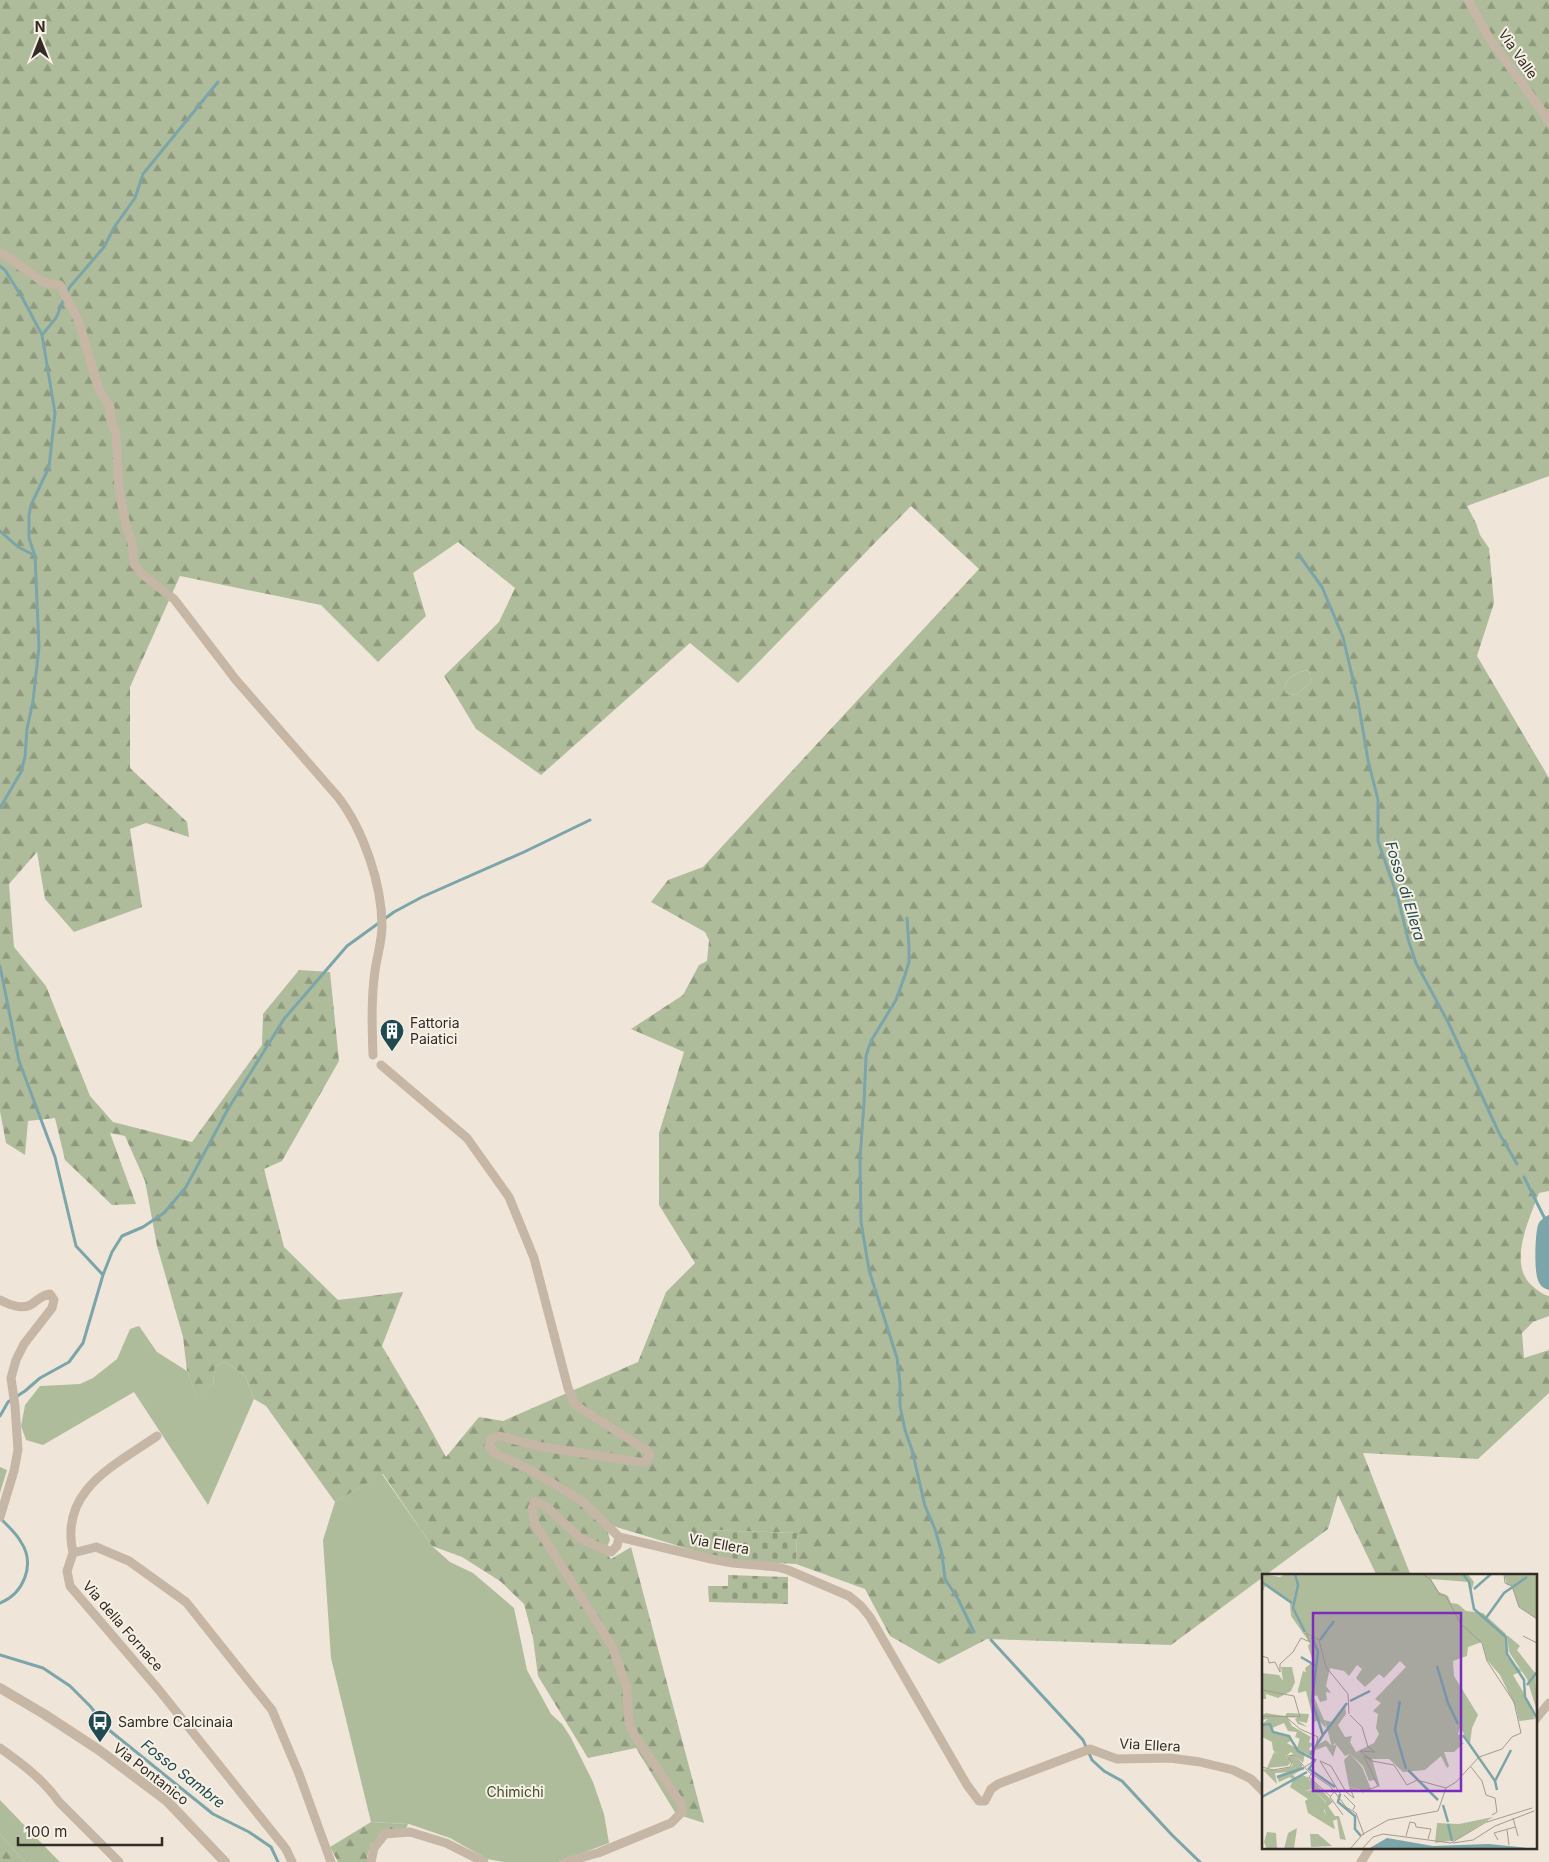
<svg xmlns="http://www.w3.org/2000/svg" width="1549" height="1862" font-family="Inter,sans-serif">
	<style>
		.green { fill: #afbc9b }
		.forest { fill: url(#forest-firs); fill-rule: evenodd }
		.cemetery { fill: url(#cemetery-stones) }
		.water { fill: #7ba5a9 }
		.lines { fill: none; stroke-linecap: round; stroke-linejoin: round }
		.stream { stroke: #7ba5a9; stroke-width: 3 }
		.minor { stroke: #c5b6a6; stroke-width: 9 }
		.tertiary { stroke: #c5b6a6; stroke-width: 10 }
		.labels { text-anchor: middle; stroke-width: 4; stroke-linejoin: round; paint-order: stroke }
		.street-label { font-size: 14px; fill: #322b26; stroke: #f7f0e5 }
		.poi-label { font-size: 14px; fill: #322b26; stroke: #f7f0e5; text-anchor: start }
		.park-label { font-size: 14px; fill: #404e2c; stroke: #f7f0e5 }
		.water-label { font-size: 15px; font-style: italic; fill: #204a50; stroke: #f7f0e5 }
		.inset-river { fill: none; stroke: #7ba5a9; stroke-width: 2.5 }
		.inset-road { fill: none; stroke: #a39b91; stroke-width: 1 }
		.view { fill: #7b2cbf; fill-opacity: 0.15; stroke: #7b2cbf; stroke-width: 2.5 }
		.inset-edge { fill: none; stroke: #322b26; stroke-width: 2.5 }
	</style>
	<defs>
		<pattern id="forest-firs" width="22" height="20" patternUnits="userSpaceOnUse" patternTransform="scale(1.25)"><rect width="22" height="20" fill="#afbc9b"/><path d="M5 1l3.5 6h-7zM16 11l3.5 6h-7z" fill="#8f997e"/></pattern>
		<pattern id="cemetery-stones" width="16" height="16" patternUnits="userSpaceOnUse" patternTransform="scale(1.25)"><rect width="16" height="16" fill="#afbc9b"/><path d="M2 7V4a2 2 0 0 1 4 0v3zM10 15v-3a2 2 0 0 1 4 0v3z" fill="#8f997e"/></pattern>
	</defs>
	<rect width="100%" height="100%" fill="#efe6d9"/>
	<path class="green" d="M1309 670 1311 682 1296 695 1285 693C1283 678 1296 672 1309 670Z
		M139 1326 157 1352 187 1371 198 1400 213 1383 215 1367 224 1361 245 1375 254 1399 208 1505 134 1392 43 1445 26 1440 21 1426 25 1405 40 1386 80 1384 93 1378 117 1359 130 1329Z
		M0 1467 7 1470 0 1493Z
		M382 1474 432 1546 450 1562 473 1573 514 1608 527 1670 551 1714 562 1724 570 1736 593 1782 604 1814 609 1843 559 1862H504L487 1859 450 1838 409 1824 371 1822 331 1658 323 1540 335 1502Z
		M0 1800 52 1854 60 1862H25L0 1834Z"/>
	<path class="forest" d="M0 0H1549V476L1467 506 1476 523 1480 535 1489 548 1494 603 1477 656 1549 778V1191L1539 1193C1529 1220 1505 1268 1536 1289 1540 1292 1544 1295 1549 1296V1316L1533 1322 1522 1333 1524 1358 1549 1350V1393L1478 1459 1363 1453 1411 1576H1377L1338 1495 1328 1529 1171 1645 987 1639 939 1664 890 1636 865 1589 796 1564 797 1533 706 1530 705 1554 613 1526 607 1529 610 1540 605 1552 611 1559 631 1547 704 1823 676 1814 636 1748 588 1758 538 1676 533 1638 524 1604 500 1581 462 1557 432 1546 383 1474 335 1502 266 1406 254 1399 245 1375 224 1361 215 1367 213 1383 198 1401 187 1371 183 1337 157 1246 145 1181 125 1136 110 1133 136 1204 112 1205 65 1160 55 1118 28 1121 25 1155 6 1143 0 1111ZM911 506 979 569 703 867 668 880 651 902 705 932 709 940 707 961 699 965 683 995 631 1029 684 1052 659 1133V1205L695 1263 666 1292 638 1362 503 1421 479 1417 446 1457 420 1410 382 1346 403 1292 338 1300 284 1247 264 1169 282 1161 339 1061 330 972 299 970 263 1014 262 1045 192 1142 113 1122 90 1096 46 986 14 947 9 884 37 852 45 899 74 932 142 907 130 829 146 823 189 837 187 822 130 768V687L180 576 321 605 378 662 426 616 413 573 458 542 515 588 499 622 444 676 476 729 541 775 690 643 738 683ZM1309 670 1311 682 1296 695 1285 693C1283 678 1296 672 1309 670Z
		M371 1822 408 1824 406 1829 371 1844 367 1857 368 1862H338L330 1847Z
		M0 1834 25 1862H0Z"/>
	<path class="cemetery" d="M706 1530 797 1533 796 1564 723 1560 705 1554Z
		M728 1575 788 1577V1604L709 1602 708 1586H728Z"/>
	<path class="water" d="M1549 1215V1290C1543 1288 1540 1286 1538 1280 1534 1271 1535 1235 1538 1225 1540 1220 1544 1217 1549 1215Z"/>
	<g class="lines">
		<path class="stream" d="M0 266 5 270 23 299 42 335 55 413 49 467 31 505 29 515V538L35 556 39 647 33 701 27 729 25 757 21 772 0 808
			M67 293 69 288 104 247 115 226 135 198 143 174 218 82
			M42 335 56 318 64 299
			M0 531 18 547 34 555
			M1299 555 1322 587 1343 637 1358 701 1368 760 1378 800V841L1398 898 1408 939 1416 963 1448 1022 1499 1133 1517 1164
			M907 918 909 947V962L905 975 896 1000 871 1041 866 1056 864 1103 860 1158 861 1222 869 1270 897 1358 900 1383V1406L905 1430 912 1450 925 1506 935 1529 942 1554 945 1579 958 1599 974 1632
			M0 966 19 1061 55 1157 76 1246 103 1275 83 1343 69 1362 40 1378 25 1391 8 1402 0 1416
			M1524 1177 1545 1219
			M103 1275 112 1252 122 1236 143 1227 164 1213 186 1187 228 1109 284 1019 347 946 394 912 422 897 524 852 590 820
			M0 1603C23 1594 36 1565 21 1542 16 1533 8 1526 0 1518
			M991 1640 1083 1740 1092 1760 1104 1771 1122 1781 1172 1835 1200 1862
			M0 1655 43 1668 70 1686 90 1706 109 1730 213 1814 249 1832 271 1847 278 1862"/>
		<path class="minor" d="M1468 0 1489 38 1549 121
			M0 253 5 255 43 282 60 285 79 322 99 390 110 407 111 421 116 433 119 489 126 526 132 542 134 564 143 575 174 599 236 680 338 797C363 829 382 884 382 926 382 941 377 956 375 971 371 999 372 1027 373 1055
			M381 1065 467 1138 509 1197 534 1258 568 1388 575 1405 648 1451 650 1454 646 1462H639L543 1447 499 1436 491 1439 489 1446 496 1454 529 1469 582 1501 619 1537
			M0 1300C9 1305 23 1310 32 1304 39 1299 42 1295 50 1294L54 1300 52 1308 24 1344 16 1360 11 1378 15 1406 18 1450 14 1471 0 1517
			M619 1537 711 1559 733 1563 777 1567 788 1570 849 1596 861 1606 870 1617 967 1785 979 1801H985L991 1789 998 1784 1090 1749 1117 1759 1170 1758 1200 1762 1233 1770 1251 1779 1263 1791
			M73 1553C59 1490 114 1466 157 1436
			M1535 1720 1549 1703
			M0 1748C21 1763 44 1780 59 1802L119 1862
			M292 1862 286 1849 159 1690 70 1586 67 1571 73 1553 96 1547 129 1561 186 1602 272 1710 299 1774 331 1862
			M371 1862 374 1848 385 1834 410 1832 446 1843 484 1862
			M565 1862 598 1853 671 1823 682 1812V1805L635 1736 629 1723 627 1688 612 1646 535 1524 532 1509 535 1501 547 1507 581 1539 611 1552 617 1546 619 1537
			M1361 1862 1370 1848"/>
		<path class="tertiary" d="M0 1688 44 1714 99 1750 167 1801 225 1862"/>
	</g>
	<defs>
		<symbol id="building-pin" viewBox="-11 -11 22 30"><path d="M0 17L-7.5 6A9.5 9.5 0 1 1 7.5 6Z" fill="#204a50" stroke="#f7f0e5"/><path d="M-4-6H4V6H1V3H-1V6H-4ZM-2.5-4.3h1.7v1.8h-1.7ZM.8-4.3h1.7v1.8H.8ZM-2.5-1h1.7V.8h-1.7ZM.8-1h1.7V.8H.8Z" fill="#fff"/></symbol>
		<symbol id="bus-pin" viewBox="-11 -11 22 30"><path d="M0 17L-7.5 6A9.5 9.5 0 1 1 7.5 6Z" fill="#204a50" stroke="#f7f0e5"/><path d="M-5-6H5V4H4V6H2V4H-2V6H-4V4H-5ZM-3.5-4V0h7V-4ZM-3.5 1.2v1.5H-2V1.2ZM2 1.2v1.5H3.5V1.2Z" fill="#fff"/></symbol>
	</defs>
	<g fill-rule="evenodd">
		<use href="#building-pin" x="378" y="1017" width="28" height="38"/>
		<use href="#bus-pin" x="86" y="1708" width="28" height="38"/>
	</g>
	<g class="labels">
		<g class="street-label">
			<text transform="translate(1518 54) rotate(55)" y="5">Via Valle</text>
			<text transform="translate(719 1544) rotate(10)" y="5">Via Ellera</text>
			<text transform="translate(123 1626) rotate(49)" y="5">Via della Fornace</text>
			<text transform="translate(1150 1745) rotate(3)" y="5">Via Ellera</text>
			<text transform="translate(151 1774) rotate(38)" y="5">Via Pontanico</text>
		</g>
		<g class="poi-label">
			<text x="410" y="1028">Fattoria<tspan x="410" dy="16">Paiatici</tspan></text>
			<text x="118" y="1727">Sambre Calcinaia</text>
		</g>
		<g class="park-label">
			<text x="515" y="1797">Chimichi</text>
		</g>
		<g class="water-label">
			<text transform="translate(1405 891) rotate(73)" y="5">Fosso di Ellera</text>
			<text transform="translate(183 1774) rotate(38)" y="5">Fosso Sambre</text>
		</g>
	</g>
	<g transform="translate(1262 1574)">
		<rect width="275" height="275" fill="#efe6d9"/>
		<path d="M245 61 258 72 255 76 273 99 275 137 265 105 247 78ZM38 163 51 170 47 175 52 179 51 183 35 175ZM64 166 70 172 75 170 71 183 64 172 54 176 55 171ZM12 178 25 188V192L5 194ZM88 180 100 193 109 215 103 217 87 213 82 186ZM49 205 71 228 66 232 73 242H77L84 266 78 265 75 245 71 247 73 255 67 251 62 234 64 228 48 212 50 215 43 217 42 211ZM231 243 194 266 173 269 175 249 197 250ZM35 254 32 274 38 275H22L26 259ZM48 260H56L70 272 49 273Z" fill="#afbc9b"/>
		<path d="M0 0 18 3 23 0H206L212 8 209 18 207 8 169 5 177 18 186 22 189 29 196 30 204 37 221 39 244 60 245 83 260 97 251 101 269 131 273 145 257 147 254 134 238 101 225 86 220 68 206 73 205 82 191 87 192 102 216 141 210 154 208 170 198 153 196 160 201 163 197 168 202 169 192 178H182L187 192 185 194 179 182 163 196 141 198 127 185H110L118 213 116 212 112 206 107 207 101 192 88 180 83 182 73 169 70 173 63 147 64 154 56 146 52 148 44 117 36 119V116L41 97 44 98 43 94 51 88 46 72 48 69 29 42 28 29 3 12 0 20ZM138 87 144 93 113 125 119 129 111 137 116 140 114 154 117 160 112 169 94 178 88 168 90 162 83 163 76 151 84 140 83 132 70 148 62 146 52 123 55 121 58 128 65 126 64 118 69 119 64 112 68 94 82 97 87 102 95 91 100 95 94 104 103 113 117 100 122 104ZM242 0H275V45L257 33 250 12 245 11ZM19 93H30L33 108 29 117 16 124 4 120V125H0V99L17 101 21 107ZM4 139 23 142 25 139 47 140 45 149 36 147 46 153 36 150 33 145 36 143H25L30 152 49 163 47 168 33 163 35 158 26 157 22 149 10 154 11 157 27 162 30 166 25 169 43 179 41 189 29 178 24 182 29 189 25 192 11 176 10 168 0 163V150L6 145 0 146V141ZM30 180 40 190V195L31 201 34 204 40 201 48 204 43 217 50 216 49 212 64 229 62 237 72 255 46 239 43 227 46 225 28 213 31 206 28 203 17 208 15 203 29 198 13 199 15 210 0 195 16 196 29 193 31 190 25 184ZM5 258 14 259 15 275H5L2 268Z" fill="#afbc9b" fill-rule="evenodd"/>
		<path d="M125 264 171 272 227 270 275 275H106Z" fill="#7ba5a9"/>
		<path class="inset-river" d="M33 0 36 11 31 34 43 58M201 0 207 8 212 35 244 63 245 80 262 106 263 123 275 144M0 8 30 29M212 15 229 0M224 44 242 19 265 3M58 66 72 47M39 83 54 92M175 92 186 129 196 150M265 111 275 98M88 127 108 117M138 127 133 156 144 195M0 151 8 150 11 158 27 162 36 177 53 186 47 195 73 213M61 161 85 129M201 161 233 207 235 216M48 181 61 161 50 127 56 78 50 63M146 196 176 226M15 203 42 194M233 207 249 176M78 220 76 228 93 242V255L99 262M0 223 45 198M181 231 186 248M186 250 190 267"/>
		<path class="inset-road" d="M242 0 243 9 250 12 257 33 275 45M261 62 275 69M0 82 6 84 7 89 13 88 18 98V90L31 78 39 64 48 68 44 59 57 66 64 93 86 120 87 140M0 116 32 122 38 143 0 142M88 141 100 153 106 173 113 178 98 177 110 186M24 143 38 155 56 163 50 188 43 193M0 193 11 196 28 193 30 189 25 182 32 181 47 198 68 212 84 233 94 239 102 261M209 193 220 207 224 221 233 224 235 238 230 241M50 199 47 203 68 222M73 217 68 223 81 241M79 221 58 187 69 192 84 218 92 224 88 214 101 218 116 212 102 182 110 187 132 191 145 211 155 206 184 214 194 208 217 183 240 175 250 163 259 159 252 128 225 87 220 69 199 50 183 21H178L168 5 160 0M82 221 93 232 91 236M251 244 256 262M225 248 270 234M245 256 247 271M101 260 126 246 176 237 184 214M144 262 148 248 153 249 154 253 169 255 166 265M236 266 232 259 253 253M191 269 211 266 233 252 272 237M88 275 101 260M100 275 111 263 121 260 189 269 226 247"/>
		<path class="view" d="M51 39H199V217H51Z"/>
		<rect width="275" height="275" class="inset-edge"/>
	</g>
	<g transform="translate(40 40)" stroke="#f7f0e5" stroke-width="4" paint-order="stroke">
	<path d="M0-4L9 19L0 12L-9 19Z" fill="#322b26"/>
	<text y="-8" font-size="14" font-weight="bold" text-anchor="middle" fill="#322b26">N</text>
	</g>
	<path d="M18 1837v8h144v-8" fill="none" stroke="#322b26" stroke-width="2.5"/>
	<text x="25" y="1837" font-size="15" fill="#322b26" stroke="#f7f0e5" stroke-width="4" paint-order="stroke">100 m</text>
</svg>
